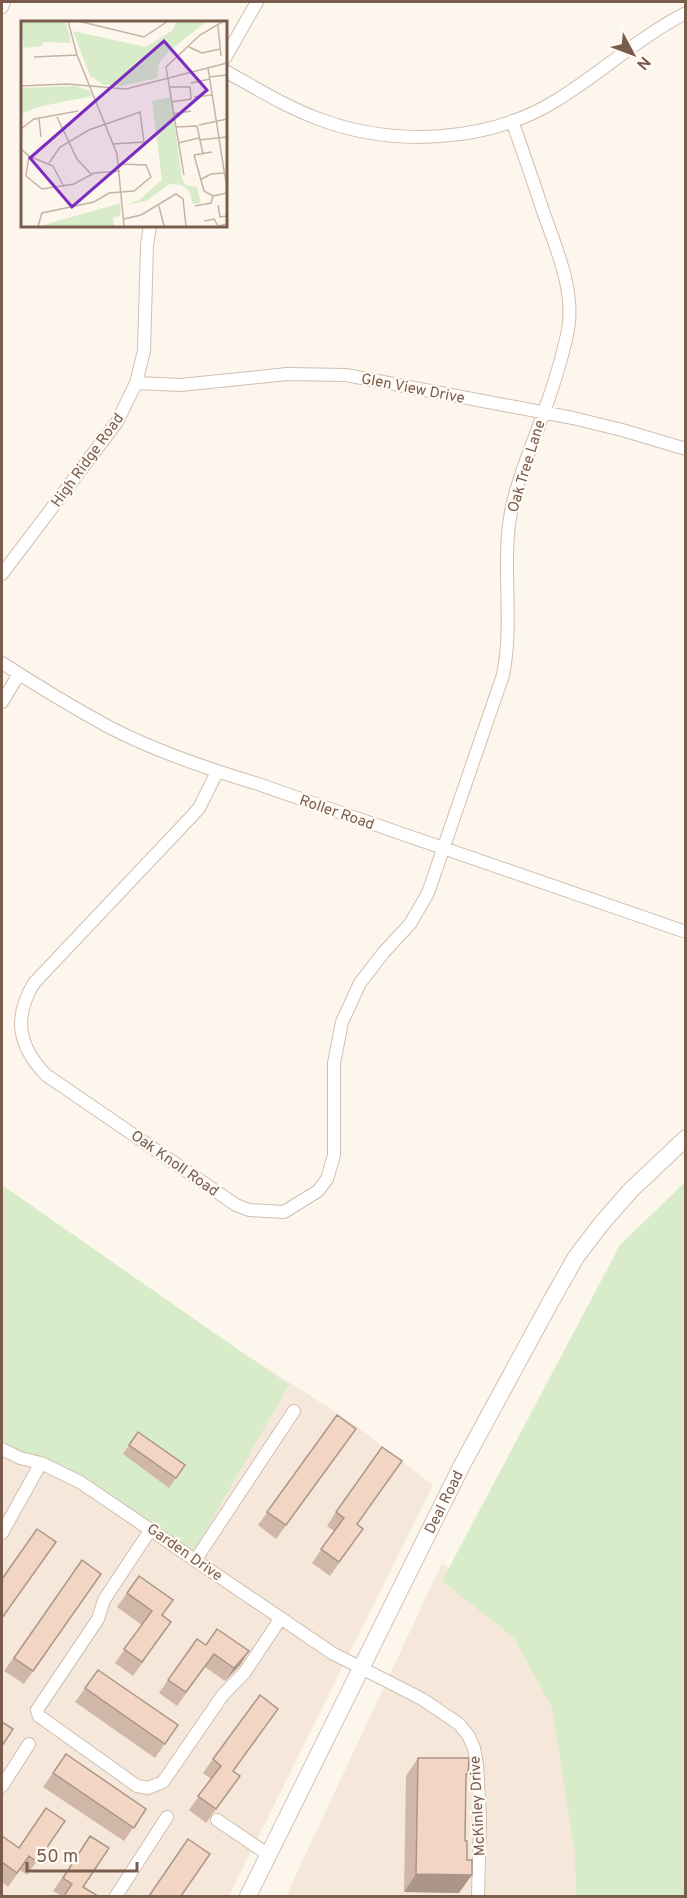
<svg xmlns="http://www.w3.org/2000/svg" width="687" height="1898" font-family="Overpass,sans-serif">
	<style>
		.residential { fill: #f5e8da }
		.green { fill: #d8ecc9 }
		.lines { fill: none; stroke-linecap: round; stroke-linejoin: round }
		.street-casing { stroke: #d1beb0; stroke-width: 14 }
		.secondary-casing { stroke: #d6c0b0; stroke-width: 18 }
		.street { stroke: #fff; stroke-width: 12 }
		.secondary { stroke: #fff; stroke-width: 16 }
		.wall { fill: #d1b7a8 }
		.shaded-wall { fill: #aa9588 }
		.building { fill: #f3d5c3; stroke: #aa9588; stroke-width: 1.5 }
		.labels { text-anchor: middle; stroke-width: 4.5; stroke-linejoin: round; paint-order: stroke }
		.street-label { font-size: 15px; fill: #7a5c4d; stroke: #fffaf3 }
		.inset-road { fill: none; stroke: #c5b3a7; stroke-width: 1.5 }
		.view { fill: #7b2cbf; fill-opacity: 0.15; stroke: #7b2cbf; stroke-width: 3 }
		.inset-edge { fill: none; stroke: #7a5c4d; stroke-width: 3 }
	</style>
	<rect width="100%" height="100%" fill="#fdf6ec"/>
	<path class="residential" d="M2 1198 351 1422 433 1485 229 1896H2Z
		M442 1563 527 1624 571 1702 600 1896H286Z"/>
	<path class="green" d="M685 1182V1896H576L575 1854 552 1708 514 1638 442 1581 620 1245Z
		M2 1185 289 1385 191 1556 2 1446Z"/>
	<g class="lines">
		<defs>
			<path id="street" d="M2 7 4 2
				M225 58 257 2
				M225 71C256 88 286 107 319 119 393 147 488 143 557 100 601 73 639 37 686 13
				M136 383 181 385 287 374 346 375 573 418 622 430 686 449
				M2 574 117 422 136 383 144 351 147 245 150 225
				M2 663C36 685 72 707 109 727 155 751 205 768 255 783L686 932
				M2 702 19 674
				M217 772 199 808 190 818 34 983C13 1018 18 1046 46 1075L236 1205 249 1210 284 1212 318 1191 327 1179 334 1155V1063L342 1022 360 983 384 952 410 924 428 893 503 675C514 621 501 566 511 512 515 489 523 469 531 447 545 410 560 370 568 330 575 290 556 248 543 211 533 181 523 151 512 121
				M2 1449 20 1458 41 1463 80 1482 332 1653 422 1699 459 1724 468 1735 474 1748 477 1765 480 1816 478 1896
				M151 1529 104 1600 98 1619 37 1710 39 1716 137 1786 148 1788 163 1782 222 1696 245 1672 281 1618
				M2 1533 41 1463
				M196 1559 294 1411
				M2 1786 29 1744
				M217 1820 269 1855
				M116 1896 167 1817"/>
			<g id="secondary">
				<path id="s1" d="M248 1896 462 1465 550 1303 576 1257 602 1223 631 1190 686 1138"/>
			</g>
		</defs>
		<use href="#street" class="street-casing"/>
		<use href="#secondary" class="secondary-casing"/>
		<use href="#street" class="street"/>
		<use href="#secondary" class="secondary"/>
	</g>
	<path class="wall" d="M337 1415 356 1429 276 1539 258 1525Z
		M138 1432 185 1465 169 1488 123 1454Z
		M336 1512 357 1524 363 1529 330 1576 312 1563 334 1531 327 1526Z
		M82 1560 101 1574 24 1684 4 1671Z
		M139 1576 162 1615 171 1622 133 1676 115 1663 142 1625 117 1607Z
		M197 1639 240 1665 225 1681 205 1667 177 1706 159 1693Z
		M98 1670 178 1725 155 1758 75 1702Z
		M66 1754 146 1809 124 1841 43 1787Z
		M418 1758 465 1778 459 1893 404 1892 406 1776Z
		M213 1759 240 1776 206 1823 189 1810 211 1779 203 1773Z
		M65 1821 27 1875 20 1870 8 1887 2 1882V1836L19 1848Z
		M90 1836 83 1887 98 1896H62L53 1891Z"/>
	<path class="shaded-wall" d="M249 1651 240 1665 225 1681 234 1668Z
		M416 1874 472 1875 459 1893 404 1892Z"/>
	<path class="building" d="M337 1415 356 1429 286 1525 267 1512Z
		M138 1432 185 1465 176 1478 129 1445Z
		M382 1447 402 1461 357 1524 363 1529 339 1562 321 1549 344 1518 336 1512Z
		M37 1529 56 1542 2 1618V1579Z
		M82 1560 101 1574 33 1671 14 1658Z
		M139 1576 173 1600 162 1615 171 1622 142 1662 124 1649 152 1611 127 1593Z
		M217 1629 249 1651 234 1668 214 1654 186 1692 168 1680 197 1639 206 1645Z
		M98 1670 178 1725 165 1744 85 1688Z
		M260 1695 278 1709 233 1771 240 1776 216 1809 198 1796 221 1766 213 1759Z
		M2 1722 13 1729 2 1746Z
		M66 1754 146 1809 134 1828 53 1773Z
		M418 1758H469L468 1774H466L465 1841H467V1860H472V1875L416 1874Z
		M46 1808 65 1821 37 1862 29 1856 17 1873 2 1862V1836L19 1848Z
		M90 1836 109 1848 83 1887 98 1896H64L72 1884 63 1878Z
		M188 1839 210 1854 181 1896H149Z"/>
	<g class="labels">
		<g class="street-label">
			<text transform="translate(413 388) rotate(11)" y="5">Glen View Drive</text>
			<text transform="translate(87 460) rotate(-54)" y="5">High Ridge Road</text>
			<text transform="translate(526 466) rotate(-73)" y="5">Oak Tree Lane</text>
			<text transform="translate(337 812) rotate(19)" y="5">Roller Road</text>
			<text transform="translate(175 1163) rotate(35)" y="5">Oak Knoll Road</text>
			<text dy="5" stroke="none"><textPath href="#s1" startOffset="440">Deal Road</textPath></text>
			<text transform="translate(185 1552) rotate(35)" y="5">Garden Drive</text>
			<text transform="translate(477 1806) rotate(-93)" y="5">McKinley Drive</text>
		</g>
	</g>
	<g transform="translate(21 21)">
		<rect width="206" height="206" fill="#fdf6ec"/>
		<path d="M0 0H45L50 22 22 21 21 25 3 27ZM155 0H186L147 31 138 42 136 57 101 65 83 64 69 55 52 10 125 26 152 9ZM55 65 69 70 71 75 17 86 0 93V67ZM150 76 161 158 165 164 176 166 180 182 172 183 168 170 160 164 148 163 125 180 104 184 118 179 141 159 131 80ZM100 182 99 195 92 197 93 205H19Z" fill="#d8ecc9"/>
		<path class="inset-road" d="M47 0 56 34 96 133 103 205M57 0 123 16 147 0M197 5 200 35M168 26 181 32 199 28M13 36 56 34M187 47 206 168M188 56 206 54M170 62 189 58M0 65 46 63 105 68 206 42M148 66H169L170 78 150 81M173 76 191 74M152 93 170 90M36 96 56 138 70 153M18 98 20 116M178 104 206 98M155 106 176 105 182 133M0 108 13 98 57 90M178 119 206 116M157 122 178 117M0 128 8 135 32 145 43 166M173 134 183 170 192 175 206 172M173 134 191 131M8 135 5 155 21 168 53 163 73 152 99 150M28 142 39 126 68 109 119 91 123 121 92 123M163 154 145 46 179 14 203 0M179 159 190 153 203 152M197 184 199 196 206 195M138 185 143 205M174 185 190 182 192 175M103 198 120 194 155 173 162 178 165 205M183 200 193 198 197 205 206 203M17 205 21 192 73 181 88 172 113 170 130 156 125 144 98 143"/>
		<path class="view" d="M143 20 186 69 51 186 9 137Z"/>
		<rect width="206" height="206" class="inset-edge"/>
	</g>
	<rect width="687" height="1898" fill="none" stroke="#7a5c4d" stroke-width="6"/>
	<g transform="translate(633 54) rotate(131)" stroke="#fffaf3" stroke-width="4.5" paint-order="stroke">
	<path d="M0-4.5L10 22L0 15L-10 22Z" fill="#7a5c4d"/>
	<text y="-9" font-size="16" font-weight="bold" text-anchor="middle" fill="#7a5c4d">N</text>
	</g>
	<path d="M27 1862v9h110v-9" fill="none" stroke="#7a5c4d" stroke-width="3"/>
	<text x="36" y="1862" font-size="18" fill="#7a5c4d" stroke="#fffaf3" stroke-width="4.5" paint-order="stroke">50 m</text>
</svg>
